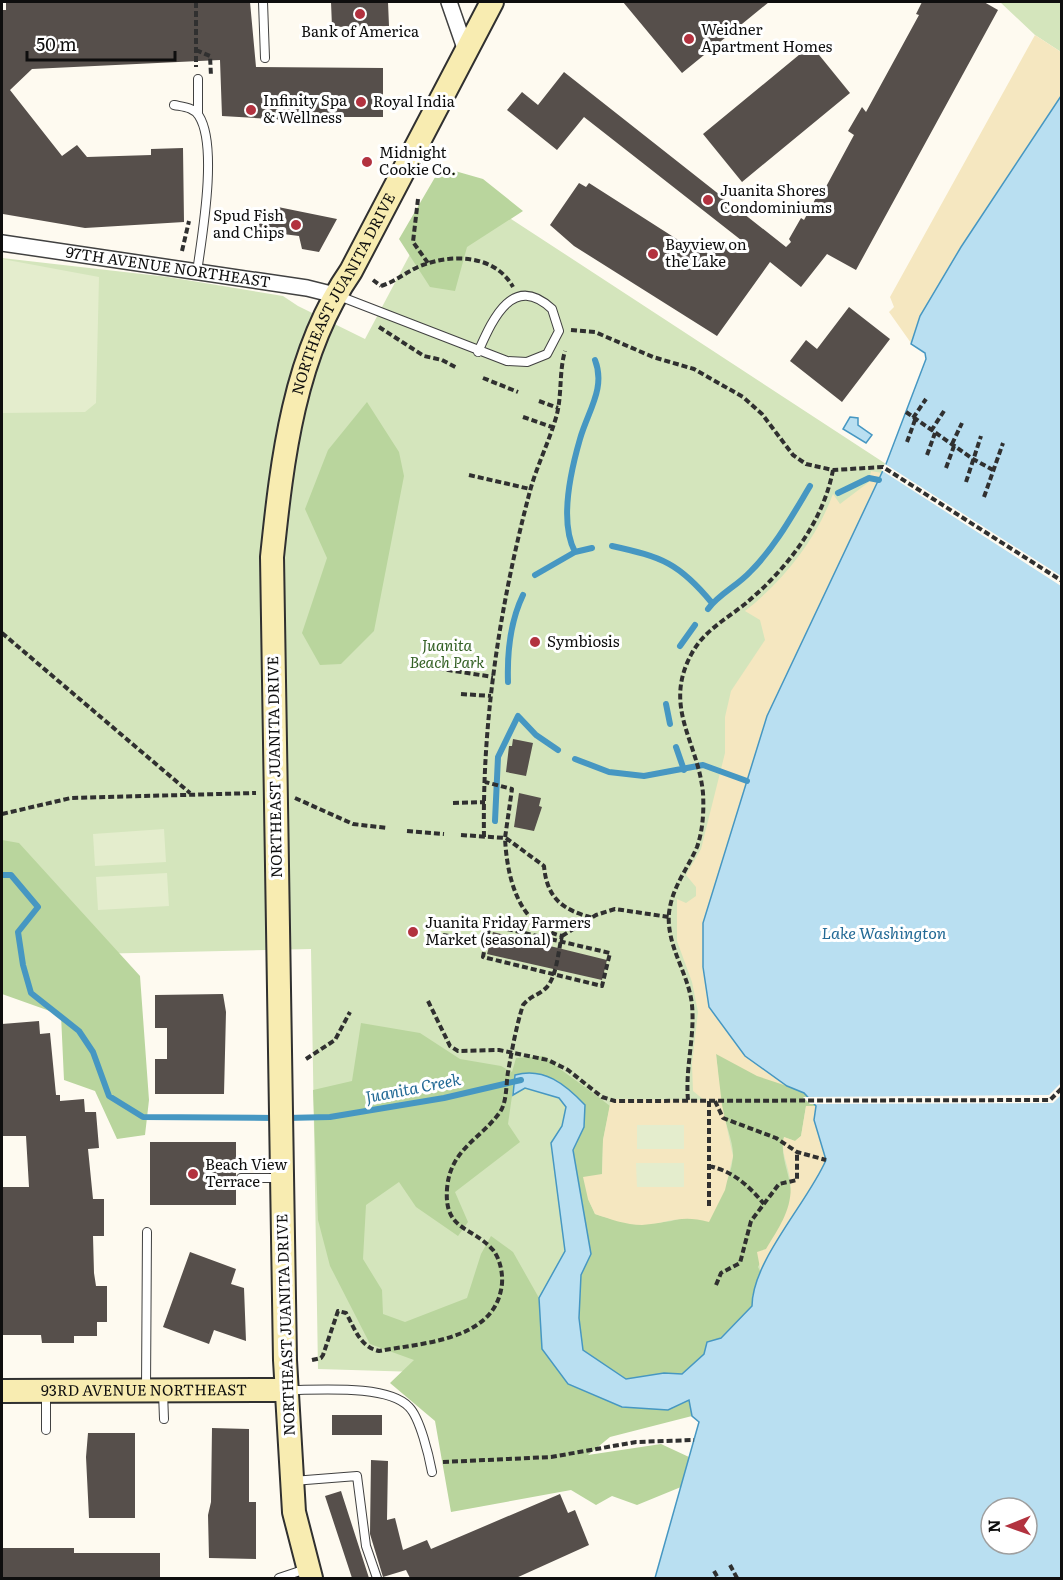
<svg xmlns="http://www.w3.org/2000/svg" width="1063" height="1580" font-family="Literata,serif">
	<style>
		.green { fill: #d4e5bc }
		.forest { fill: #b9d59d }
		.sand { fill: #f5e7c0 }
		.pitch { fill: #e4edcd }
		.water { fill: #b9dff1; stroke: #4697c2; stroke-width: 1.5; fill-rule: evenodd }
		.pier { fill: #fefaf0 }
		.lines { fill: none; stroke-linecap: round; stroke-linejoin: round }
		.stream { stroke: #4697c2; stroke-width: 6 }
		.building { fill: #564f4b }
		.lane-casing { stroke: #414141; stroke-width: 10 }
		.street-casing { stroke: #414141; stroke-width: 18 }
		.secondary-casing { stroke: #303030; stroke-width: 26 }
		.path { stroke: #303030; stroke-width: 4; stroke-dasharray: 6 3; stroke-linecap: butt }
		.lane { stroke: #fff; stroke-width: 8 }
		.street { stroke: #fff; stroke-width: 15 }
		.secondary { stroke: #f8ecb1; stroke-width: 22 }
		.poi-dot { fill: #b2323f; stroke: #fff; stroke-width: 2 }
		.labels { text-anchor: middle; stroke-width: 6; stroke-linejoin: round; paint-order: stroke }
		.poi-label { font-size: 15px; fill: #0e0e0e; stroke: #fff; text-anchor: start }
		.street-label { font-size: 15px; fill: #0e0e0e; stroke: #fff }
		.park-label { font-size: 15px; font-style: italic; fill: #336024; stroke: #fff }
		.water-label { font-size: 16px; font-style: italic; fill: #226995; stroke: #fff }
	</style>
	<rect width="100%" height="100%" fill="#fefaf0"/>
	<path class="green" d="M1000 2H1061V52L1035 35Z
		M450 179 886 464 807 628 804 1093 821 1137 752 1297V1306L687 1380 318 1369 311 949 2 956V258L168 277 283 296 298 306 365 339Z"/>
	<path class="forest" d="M441 167 483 179 523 211 467 247 455 291 430 287 399 239Z
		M367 402 399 452 404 476 374 631 341 664 320 665 302 633 327 558 305 509 328 450Z
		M2 840 19 843 140 976 149 1100 145 1135 117 1139 95 1091 64 1080 61 1015 2 994Z
		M361 1023 420 1033 460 1059 501 1066 512 1072 516 1058 544 1056C565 1074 588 1088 610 1106L603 1140 602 1174 588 1199 595 1214C648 1233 726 1226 733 1157 734 1143 725 1123 722 1108 719 1090 718 1072 716 1053L804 1093 816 1106H806L801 1136 795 1141 784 1137C778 1159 796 1183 790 1206 785 1227 767 1248 758 1267L761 1273 752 1297V1306L682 1375 664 1373 626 1379 583 1350 579 1318 581 1275 591 1254 573 1150 584 1127C565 1082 567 1074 515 1075L508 1124 520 1142 455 1192 468 1222 458 1236 416 1207 399 1182 366 1205 363 1259 382 1290 383 1314 405 1322 467 1298 481 1254 491 1236 513 1252 539 1298 542 1349 553 1362 689 1400 692 1416 610 1437 588 1455 661 1444 689 1457 681 1487 637 1505 612 1496 596 1505 571 1490 451 1512 435 1421 390 1383 414 1360 370 1344 330 1266 318 1220 313 1090 352 1081Z"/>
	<path class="sand" d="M1035 35 1061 52V96L961 247 920 316 911 343 889 312 894 307 890 297Z
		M871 471 882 473 767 716 703 923 709 1007 745 1056 787 1086 757 1076 716 1054 722 1105 733 1156 725 1190 709 1222C680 1214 670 1223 642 1225 626 1225 610 1219 595 1214L588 1199 583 1177 602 1174 603 1140 611 1099 704 1100 693 1091 692 1064 698 1012 692 982 677 941V899L686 903 696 896V887L686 875 701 849 725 753V717L731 691 765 640 760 620 745 611C783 581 816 540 833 494L840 504 869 482Z
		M806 1106H816L814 1120 826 1160C809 1199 781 1235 761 1273L757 1252 766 1249C780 1226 794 1207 790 1179 788 1165 780 1150 784 1137L795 1141 801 1136Z"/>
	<path class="pitch" d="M2 259 99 277 96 403 85 412 2 413Z
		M164 829 166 862 95 866 93 834Z
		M167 873 169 906 98 910 96 877Z
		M637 1125H684V1149H637Z
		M636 1163H684V1187H637Z"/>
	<path class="water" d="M1061 96V1578H655L699 1422 692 1416 689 1400 668 1410 622 1407 568 1384 542 1349 539 1298 565 1251 551 1143 562 1126 566 1107 559 1098 525 1088 513 1095 515 1075C544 1067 565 1084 585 1105L584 1127 573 1150 591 1254 581 1275 579 1318 583 1350 626 1379 664 1373 682 1374 704 1354 707 1342 721 1338 752 1306C752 1261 808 1202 826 1160L814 1120 816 1106 804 1093 787 1086 745 1056 709 1007 703 967V923L767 716 886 464 926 359 925 353 911 344 920 316 961 247ZM991 1508H1027V1544H991Z
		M850 417 858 418V425L872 435 866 443 843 429Z"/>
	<path class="pier" d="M885 464 1061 576V586L881 470Z
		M1061 1083V1095L1053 1103 810 1104 803 1097 1049 1095Z"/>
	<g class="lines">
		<path class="stream" d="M838 493 869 478 879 480
			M612 546C662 557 679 563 712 603
			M575 552C559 522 571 470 580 439 588 411 606 388 595 360
			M535 575 575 552 592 548
			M708 609C719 594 737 586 750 572 775 547 792 516 810 486
			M680 646 695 625
			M508 682C507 651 510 622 523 595
			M666 704 670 724
			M676 747 684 770
			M575 759 609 772 644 776 703 765 747 781
			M495 821 498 757 518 716 536 735 558 750
			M2 875H11L38 907 18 932 23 965 31 993 79 1031 93 1052 109 1096 143 1117 276 1118
			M286 1118 330 1117 444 1098 521 1080"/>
	</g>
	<path class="building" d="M6 2H250L256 67 383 68V117H336V122H319V117L287 116V120L222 116 220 60 32 69 10 90 62 156 77 145 87 157 151 155V149L183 148 184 222 85 228 3 214 2 10H6Z
		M331 2H388L389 26 332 27Z
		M623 2H769L682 73Z
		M922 2H984L998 10 856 270 827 254 801 287 770 262 717 336 574 246 550 225 579 183 586 187 589 183 697 252 741 240 584 117 557 150 507 110 522 92 538 105 564 72 786 247 791 242 789 239 801 218 804 220 818 194 821 196 854 135 848 131 862 107 866 112 919 15 916 14Z
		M811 45 850 93 742 182 703 134Z
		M278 207 337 219 319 252 302 249 299 236 259 231V215H273Z
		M849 307 890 339 842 402 790 361 806 340 817 349Z
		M513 739 533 743 526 776 506 772 509 746H512Z
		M519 793 541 798 539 806 542 807 534 831 514 827Z
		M493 932 607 960 602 980 487 954Z
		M223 994 226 1012 224 1094H155V1059H167V1028H155V995Z
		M39 1021 40 1034 50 1033 56 1095H60V1101L84 1099 85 1112H96L99 1148 88 1149 93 1199H104V1236H93L94 1273 96 1286H107V1322H97V1336H74V1343H42L41 1335H2V1187H29L26 1136H2V1024Z
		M150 1142H236V1205H150Z
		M190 1252 236 1269 231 1284 244 1288 246 1341 214 1330 209 1344 163 1327Z
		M332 1415H382V1435H332Z
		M212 1428 249 1429V1502H256V1559L209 1558 208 1515 211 1502Z
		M88 1433H135V1518H89L86 1457Z
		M371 1460 388 1461 387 1520 395 1518 403 1550 427 1540 431 1549 560 1494 568 1513 575 1510 589 1545 516 1578H410L406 1570 383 1577 370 1534Z
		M341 1491 369 1578H352L325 1496Z
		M2 1548H74V1553H160V1578H2Z"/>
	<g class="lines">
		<defs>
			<path id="lane" d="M263 2 265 58
				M174 105C184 107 193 107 199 116 218 146 202 236 197 272
				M198 114V79
				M339 296 507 361 527 362 547 354 559 331 552 309C512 272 492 321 478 352
				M241 1178H280
				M146 1389 147 1232
				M288 1390C318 1390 388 1384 409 1407 420 1418 429 1456 432 1472
				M46 1392V1430
				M163 1392 164 1419
				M293 1481 357 1476 366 1546 377 1578
				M279 1578 306 1569"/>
			<g id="street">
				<path d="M449 2 466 51"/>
				<path id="s1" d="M2 243 307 288 335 295"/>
			</g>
			<g id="secondary">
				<path id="s2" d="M2 1391 286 1390"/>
				<path id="s3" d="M311 1578 294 1512 285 1360 272 557C282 460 294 353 351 271L492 2"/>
			</g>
		</defs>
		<use href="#lane" class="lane-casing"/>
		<use href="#street" class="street-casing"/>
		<use href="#secondary" class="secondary-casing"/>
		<path class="path" d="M196 2V67
			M196 50 210 56 211 76
			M418 199 413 242 428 263
			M182 251 189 221
			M373 280 381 286
			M381 286C394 282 405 273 418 267 450 253 495 254 513 287
			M379 327 424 356 442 360 457 368
			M571 330 595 332 653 357 694 369 743 397 762 414 793 455 806 464 833 470 883 467 1062 581
			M483 378 518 392
			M539 401 558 408
			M906 412 973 459 993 470
			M523 417 552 427
			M913 418 926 399
			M931 431 944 411
			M907 442 915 420
			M952 444 962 423
			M927 455 935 433
			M946 468 954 446
			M469 475 530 489
			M966 482 981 436
			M984 497 1003 443
			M2 633 190 793
			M429 667 493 677
			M461 694 491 696
			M295 798 353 824 387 828
			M453 803 485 802
			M2 814 71 798 256 793
			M407 831 444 834
			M461 835 505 838 512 789 485 782
			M484 837C482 720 500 604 530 491 537 465 550 440 557 414 562 393 559 372 565 351
			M506 838 544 866C547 899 563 910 593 918
			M443 935 486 942 483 957 602 986 610 953 490 925 486 942
			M562 936 596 915 615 909 669 917
			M428 1001 450 1046 458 1051 499 1050 548 1060 568 1070 602 1097 615 1101 1050 1100 1062 1088
			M306 1059 335 1040 350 1012
			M688 1100C685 1068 695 1037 692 1005 689 974 666 946 669 913 672 887 687 870 697 847 703 830 704 811 703 793 698 741 662 707 692 653 704 631 726 619 745 604 786 570 823 523 833 470
			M715 1101 723 1118 776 1138 797 1152 826 1160
			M709 1166C733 1171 749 1186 764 1204
			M709 1206V1101
			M716 1285 721 1273 740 1263 751 1221 779 1184 797 1180V1152
			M312 1360 321 1358 323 1355 338 1311 346 1313C355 1329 360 1347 379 1351 421 1343 491 1341 501 1290 504 1278 501 1260 493 1250 472 1226 444 1231 447 1189 450 1149 480 1140 500 1112 507 1102 506 1084 508 1072 512 1050 516 1027 523 1005 530 996 539 995 546 988 557 977 558 951 562 936 518 926 507 877 505 838
			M443 1462 551 1457 636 1442 694 1440
			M730 1565 737 1578
			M714 1571 718 1578"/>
		<use href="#lane" class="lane"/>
		<use href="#street" class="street"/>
		<use href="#secondary" class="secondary"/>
	</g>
	<g class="poi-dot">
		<circle cx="360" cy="14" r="6"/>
		<circle cx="689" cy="39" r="6"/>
		<circle cx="361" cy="102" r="6"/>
		<circle cx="251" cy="110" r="6"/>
		<circle cx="367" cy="162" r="6"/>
		<circle cx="708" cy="200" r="6"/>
		<circle cx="296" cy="225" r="6"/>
		<circle cx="653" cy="254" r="6"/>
		<circle cx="535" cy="642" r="6"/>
		<circle cx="413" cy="932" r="6"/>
		<circle cx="193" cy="1174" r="6"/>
	</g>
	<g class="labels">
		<g class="poi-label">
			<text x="701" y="35">Weidner<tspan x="701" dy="17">Apartment Homes</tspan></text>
			<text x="360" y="37" text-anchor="middle">Bank of America</text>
			<text x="263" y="106">Infinity Spa<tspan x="263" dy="17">&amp; Wellness</tspan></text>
			<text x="373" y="107">Royal India</text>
			<text x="379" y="158">Midnight<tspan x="379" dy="17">Cookie Co.</tspan></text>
			<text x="720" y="196">Juanita Shores<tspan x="720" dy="17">Condominiums</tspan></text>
			<text x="284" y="221" text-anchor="end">Spud Fish<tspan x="284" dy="17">and Chips</tspan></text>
			<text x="665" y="250">Bayview on<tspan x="665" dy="17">the Lake</tspan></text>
			<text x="547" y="647">Symbiosis</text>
			<text x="425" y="928">Juanita Friday Farmers<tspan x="425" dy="17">Market (seasonal)</tspan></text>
			<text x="205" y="1170">Beach View<tspan x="205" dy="17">Terrace</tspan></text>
		</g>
		<g class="street-label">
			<text dy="5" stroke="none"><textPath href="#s1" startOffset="168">97TH AVENUE NORTHEAST</textPath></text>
			<text dy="5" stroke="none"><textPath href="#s3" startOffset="1299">NORTHEAST JUANITA DRIVE</textPath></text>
			<text transform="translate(275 767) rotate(-91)" y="5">NORTHEAST JUANITA DRIVE</text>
			<text transform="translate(286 1325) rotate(-92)" y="5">NORTHEAST JUANITA DRIVE</text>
			<text dy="5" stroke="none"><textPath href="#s2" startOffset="142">93RD AVENUE NORTHEAST</textPath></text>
		</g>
		<g class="park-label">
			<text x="447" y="651">Juanita<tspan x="447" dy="17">Beach Park</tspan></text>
		</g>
		<g class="water-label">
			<text x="884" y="939">Lake Washington</text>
			<text transform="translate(413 1088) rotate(-11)" y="6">Juanita Creek</text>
		</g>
	</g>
	<rect width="1063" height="1580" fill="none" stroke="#0e0e0e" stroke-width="6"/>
	<g transform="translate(1009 1526) rotate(269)"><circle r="28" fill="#ffffff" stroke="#9f9f9f" stroke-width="1.5"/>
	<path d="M0-4.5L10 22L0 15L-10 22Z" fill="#b2323f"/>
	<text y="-9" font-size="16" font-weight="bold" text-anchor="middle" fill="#0e0e0e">N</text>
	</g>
	<path d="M27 51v9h148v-9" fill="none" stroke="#0e0e0e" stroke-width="3"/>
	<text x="36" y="51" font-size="18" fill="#0e0e0e" stroke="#ffffff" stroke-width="4.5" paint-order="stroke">50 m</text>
</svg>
